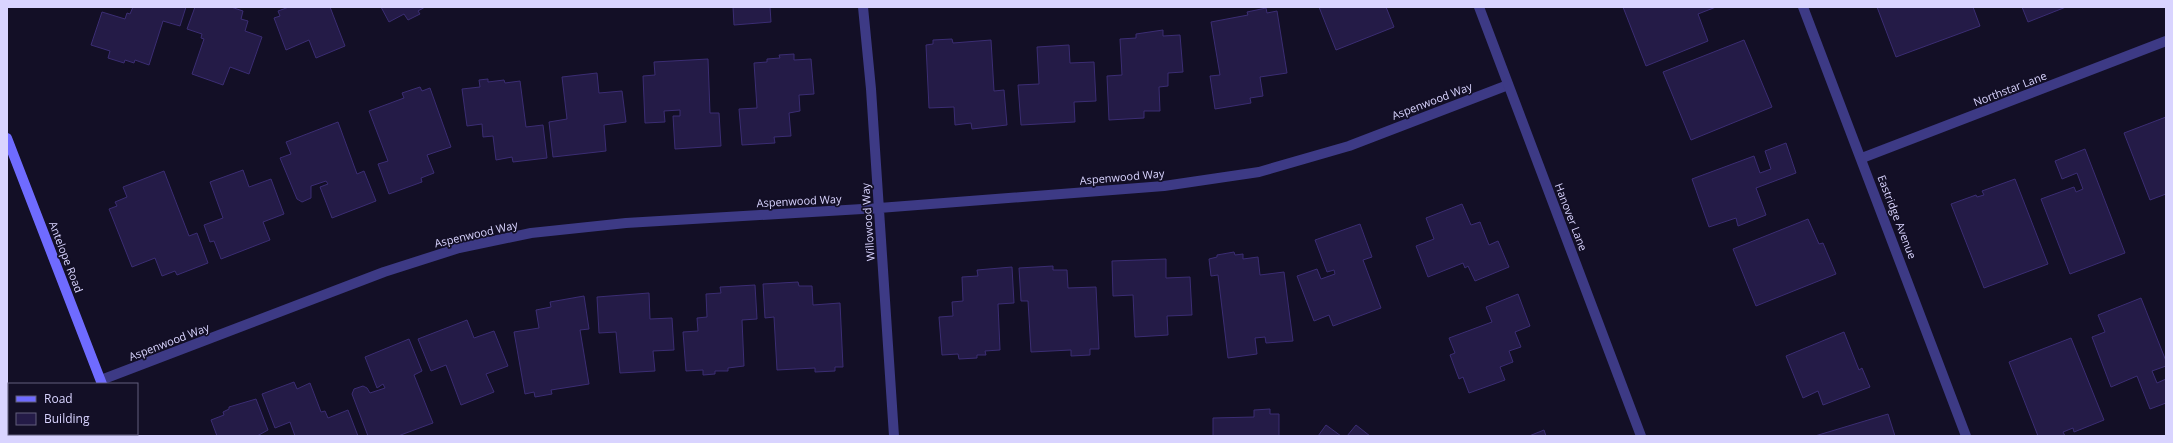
<svg xmlns="http://www.w3.org/2000/svg" width="2173" height="443" font-family="'Open Sans',sans-serif">
	<style>
		.building { fill: #241b47; stroke: #3b2d73 }
		.lines { fill: none; stroke-linecap: round; stroke-linejoin: round }
		.minor { stroke: #3d3a85; stroke-width: 10 }
		.tertiary { stroke: #3d3a85; stroke-width: 10 }
		.secondary { stroke: #6f6bff; stroke-width: 10 }
		.labels { text-anchor: middle; stroke-width: 3.5; stroke-linejoin: round; paint-order: stroke }
		.street-label { font-size: 11px; fill: #d9d4ff; stroke: #130f26 }
	</style>
	<rect width="100%" height="100%" fill="#130f26"/>
	<path class="building" d="M133 7H186L180 26 163 21 149 65 135 60 134 63 125 60 124 63 108 58 110 51 91 45 102 12 125 19 127 13 130 14Z
		M195 7H231L243 11 241 19 248 21 245 31 262 37 249 74 230 67 223 85 192 74 204 39 201 38 202 34 187 29Z
		M289 7H330L345 46 316 58 309 40 286 50 274 18 280 16 278 11Z
		M381 7H425L418 11 420 14 408 20 404 14 389 22Z
		M733 7H770L771 22 734 25Z
		M1319 7H1386L1394 27 1336 50Z
		M1623 7H1716L1698 14 1708 41 1646 66Z
		M1877 7H1973L1980 26 1896 57Z
		M2022 7H2066L2028 22Z
		M1266 8 1267 13 1277 11 1287 73 1260 77 1263 96 1250 98 1251 103 1215 109 1210 76 1220 75 1211 22 1248 15 1247 12Z
		M1163 30V36L1180 35 1183 72 1168 73V86L1159 87 1160 111H1144V118L1109 120 1107 76 1122 75 1120 39 1136 38V34Z
		M952 39 953 43 991 40 994 91 1004 90 1007 125 972 129 971 123 955 125 954 107 929 108 926 45 933 44V40Z
		M1744 40 1772 107 1691 140 1663 72Z
		M1069 45 1070 63 1094 62 1096 101 1074 102 1075 122 1021 125 1018 85 1039 84 1037 47Z
		M794 54V60L811 59 814 94 799 95 800 111 789 113 791 136 774 137 775 143 742 145 739 109 757 108 754 63 767 62V59L780 58 779 55Z
		M708 59 710 113H719L721 146 675 149 673 116H680V110L664 111 665 122 645 123 643 76 655 75 654 62Z
		M597 73 599 93 622 91 626 122 604 125 606 151 553 157 549 122 567 119 562 77Z
		M488 79V82L504 80 505 83 520 81 526 127 543 125 547 158 513 162 512 157 496 160 493 136 483 137 482 124 467 126 462 89 480 87 479 80Z
		M420 87 422 91 430 88 451 147 427 155 434 173 421 178 422 182 389 194 378 164 388 161 369 111 404 98 402 93Z
		M2166 117V194L2150 200 2124 133Z
		M338 122 357 174 364 171 376 201 332 218 320 187 328 184 326 181 311 186V198L302 202 297 199 280 158 291 154 286 142Z
		M1786 143 1796 173 1756 188 1766 215 1738 226 1736 218 1709 227 1692 179 1754 156 1760 173 1771 169 1765 151Z
		M2085 149 2125 253 2070 274 2041 199 2074 187 2076 192 2083 189 2077 173 2062 179 2055 161Z
		M243 170 249 187 271 179 284 214 263 222 270 240 221 259 214 241 210 242 204 225 223 218 210 182Z
		M164 171 189 236 197 233 208 263 177 275 175 271 162 276 155 258 132 267 109 209 117 206 115 202 127 197 123 187Z
		M2015 179 2048 264 1984 288 1951 204 1976 195 1977 197 1984 195 1982 191Z
		M1462 204 1471 225 1480 222 1489 245 1498 241 1509 267 1475 281 1468 266 1465 268 1463 263 1428 277 1416 246 1434 239 1426 218Z
		M1808 219 1819 244 1823 243 1836 274 1756 306 1733 249Z
		M1360 224 1372 257 1363 260 1381 308 1333 326 1329 315 1314 321 1297 276 1317 269 1321 279 1335 274 1334 270 1327 272 1315 240Z
		M1234 252 1235 255 1243 254V259L1258 257 1260 275 1284 272 1293 341 1266 343 1265 337 1255 338 1257 354 1228 358 1218 275 1211 276 1209 259 1217 257V255Z
		M1166 259V278L1190 277 1192 315 1167 316 1168 335 1135 337 1133 295 1113 296 1112 261Z
		M1053 266V270H1067L1068 288 1096 287 1099 349H1090V355L1071 356V350L1031 352 1028 301H1021L1019 268Z
		M1012 267 1014 303 998 304 1000 350 985 351 986 355H977V358L959 359 958 354 942 355 939 317 953 316 952 302 963 301 962 277 978 276 977 270Z
		M798 282 799 286H812L813 305 840 303 843 367H835V371L815 372V368L777 370 774 317 765 318 763 284Z
		M755 285 757 319 742 320 744 366 728 368V371H715V374L703 375V370L686 371 683 332 698 331 697 318 707 317 706 294 721 293 720 287Z
		M649 293 650 319 672 318 674 350 653 351 655 371 620 373 616 332 599 333 597 297Z
		M1518 294 1530 326 1515 332 1521 347 1509 351 1513 362 1500 367 1505 380 1469 393 1463 377 1459 379 1450 355 1455 353 1449 338 1492 322 1486 307Z
		M584 296 589 329 580 330 589 384 551 390 552 394 535 397 534 392 525 394 514 332 539 328 536 310 551 307 550 302Z
		M2141 298 2166 361V366L2152 371 2157 383 2166 379V403L2150 409 2137 376 2111 387 2092 337 2105 332 2098 315Z
		M467 320 474 338 494 331 508 366 486 374 494 392 461 405 446 365 431 371 418 339Z
		M1844 332 1859 370 1862 368 1870 387 1823 405 1818 391 1803 398 1786 356Z
		M2071 338 2104 420 2074 432 2073 428 2063 432 2065 436H2038L2009 362Z
		M409 339 422 371 414 375 433 423 398 436H368L352 394 354 389 363 386 367 388 370 393 385 388 383 384 377 388 365 357Z
		M294 382 297 389 310 383 321 412 325 411 328 418 348 410 358 436H295L290 422 275 428 262 394Z
		M256 399 268 430 257 436H217L211 420 224 415 223 412 229 409V407Z
		M1270 409V414H1279V436H1213V418L1254 417V410Z
		M1888 414 1895 436H1815Z
		M1326 425 1341 436H1318Z
		M1356 425 1370 436H1347Z
		M1544 430 1546 436H1529Z"/>
	<g class="lines">
		<path class="minor" d="M863 7 871 89 894 436
			M1803 7 1966 436
			M1862 158 2166 41
			M101 380 384 272 459 248 531 233 626 223 879 208 1164 186 1259 172 1349 146 1508 85"/>
		<path class="tertiary" d="M1479 7 1641 436"/>
		<path class="secondary" d="M7 138 102 384
			M121 434 122 436"/>
	</g>
	<g class="labels">
		<g class="street-label">
			<text transform="translate(2010 89) rotate(-21)" y="4">Northstar Lane</text>
			<text transform="translate(1432 101) rotate(-21)" y="4">Aspenwood Way</text>
			<text transform="translate(1122 177) rotate(-5)" y="4">Aspenwood Way</text>
			<text transform="translate(799 201) rotate(-3)" y="4">Aspenwood Way</text>
			<text transform="translate(1571 217) rotate(69)" y="4">Hanover Lane</text>
			<text transform="translate(1897 217) rotate(69)" y="4">Eastridge Avenue</text>
			<text transform="translate(868 222) rotate(-94)" y="4">Willowood Way</text>
			<text transform="translate(476 234) rotate(-13)" y="4">Aspenwood Way</text>
			<text transform="translate(66 257) rotate(69)" y="4">Antelope Road</text>
			<text transform="translate(169 342) rotate(-21)" y="4">Aspenwood Way</text>
		</g>
	</g>
	<rect width="2173" height="443" fill="none" stroke="#d9d4ff" stroke-width="16"/>
	<rect x="8" y="383" width="130" height="52" fill="#130f26" stroke="#625e7d"/>
	<rect x="16" y="396" width="20" height="6" fill="#6f6bff" stroke="#625e7d"/>
	<text x="44" y="403" font-size="12" fill="#d9d4ff">Road</text>
	<rect x="16" y="413" width="20" height="12" fill="#241b47" stroke="#625e7d"/>
	<text x="44" y="423" font-size="12" fill="#d9d4ff">Building</text>
</svg>
